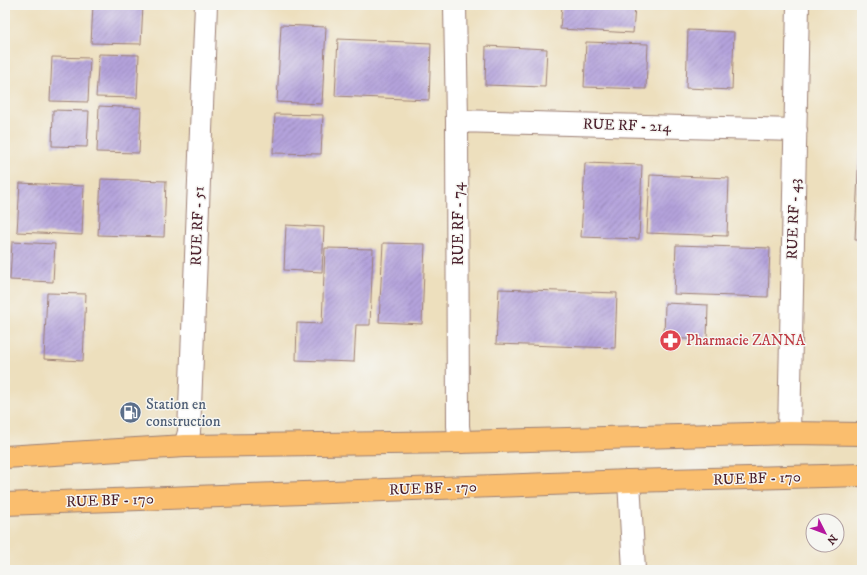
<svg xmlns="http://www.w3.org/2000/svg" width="867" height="575" font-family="'IM FELL DW Pica',serif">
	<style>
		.building { fill: url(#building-hatch) }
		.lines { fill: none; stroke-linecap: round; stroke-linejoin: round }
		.minor-casing { stroke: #9c7f74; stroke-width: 24 }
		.major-casing { stroke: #9c7f74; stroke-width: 24 }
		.minor { stroke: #fff; stroke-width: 22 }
		.major { stroke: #fabe6e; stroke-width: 22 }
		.labels { text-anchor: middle; stroke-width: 3; stroke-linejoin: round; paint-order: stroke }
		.street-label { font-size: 15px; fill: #4a1f2b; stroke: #f6f6f2 }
		.health-label { font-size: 15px; fill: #be3a42; stroke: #f6f6f2; text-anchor: start }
		.service-label { font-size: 15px; fill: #4e5e75; stroke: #f6f6f2; text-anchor: start }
	</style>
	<defs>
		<pattern id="building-hatch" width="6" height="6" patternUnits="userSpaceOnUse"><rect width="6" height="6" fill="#b4a3dc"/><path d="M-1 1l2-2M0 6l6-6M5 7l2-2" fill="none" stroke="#9484b3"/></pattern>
	</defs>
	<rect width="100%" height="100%" fill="#f6f6f2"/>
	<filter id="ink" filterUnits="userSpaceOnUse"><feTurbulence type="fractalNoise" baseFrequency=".025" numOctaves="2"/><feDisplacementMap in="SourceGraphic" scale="8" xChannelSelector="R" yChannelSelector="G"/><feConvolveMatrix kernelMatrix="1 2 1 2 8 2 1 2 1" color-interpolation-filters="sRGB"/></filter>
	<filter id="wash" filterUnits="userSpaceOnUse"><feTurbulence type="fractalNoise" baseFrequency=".012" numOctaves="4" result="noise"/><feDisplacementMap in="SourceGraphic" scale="16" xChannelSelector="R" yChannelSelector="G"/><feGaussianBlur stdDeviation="0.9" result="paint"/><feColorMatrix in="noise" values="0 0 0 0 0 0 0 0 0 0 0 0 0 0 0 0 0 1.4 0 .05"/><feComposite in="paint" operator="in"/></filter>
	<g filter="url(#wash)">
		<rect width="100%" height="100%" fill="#eddfbd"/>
		<g id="blocks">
			<path class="building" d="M93 5H143L141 44 91 43Z
				M562 5 635 6 633 33 560 29Z
				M281 25 326 27 322 104 277 102Z
				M688 30 734 32 732 90 686 88Z
				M338 39 431 43 429 100 335 96Z
				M586 42 648 44 646 89 584 87Z
				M486 46 547 49 545 87 485 85Z
				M99 54 139 55 137 98 96 97Z
				M52 57 90 58 88 102 50 101Z
				M99 106 141 108 139 153 97 152Z
				M53 110 89 111 87 147 52 146Z
				M275 114 323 115 321 154 273 153Z
				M859 152H862V240H855Z
				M585 163 642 165 639 239 581 237Z
				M650 175 729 178 727 236 647 233Z
				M101 179 166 181 164 237 98 235Z
				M20 183 84 186 82 235 17 232Z
				M286 225 324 227 322 272 284 270Z
				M12 242 55 244 53 282 10 280Z
				M383 243 425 244 422 324 379 322Z
				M676 245 770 248 768 297 674 294Z
				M325 248 373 249 370 325H356L354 362 296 360 297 323 322 324Z
				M499 289 617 293 615 348 496 344Z
				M47 293 86 294 83 361 44 359Z
				M665 303 708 305 707 340 664 338Z"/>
		</g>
	</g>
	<g filter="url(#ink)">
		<use href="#blocks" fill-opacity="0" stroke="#9c7f74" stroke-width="1"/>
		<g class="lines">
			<defs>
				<path id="minor" d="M455 5 457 121 458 426 460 442
					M457 121 796 130
					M789 433 798 5
					M185 446 189 432 206 5
					M629 481 634 570"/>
				<path id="major" d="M5 457 185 446 460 442 789 433 862 434
					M5 504 629 481 862 475"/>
			</defs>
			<use href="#minor" class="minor-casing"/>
			<use href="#major" class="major-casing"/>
			<use href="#minor" class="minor"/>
			<use href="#major" class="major"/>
		</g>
	</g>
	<defs>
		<symbol id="pharmacy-disc" viewBox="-11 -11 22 22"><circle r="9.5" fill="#e0444e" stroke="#f6f6f2"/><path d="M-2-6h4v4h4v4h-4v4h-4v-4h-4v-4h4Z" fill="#fff"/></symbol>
		<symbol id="fuel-disc" viewBox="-11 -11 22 22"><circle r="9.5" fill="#5c6f8a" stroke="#f6f6f2"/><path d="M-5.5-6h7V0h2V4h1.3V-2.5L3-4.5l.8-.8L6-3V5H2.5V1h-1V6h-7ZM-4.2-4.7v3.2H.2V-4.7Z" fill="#fff"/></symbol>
	</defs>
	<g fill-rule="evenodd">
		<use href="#pharmacy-disc" x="658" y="328" width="25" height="25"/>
		<use href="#fuel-disc" x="118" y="400" width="25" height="25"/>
	</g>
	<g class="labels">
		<g class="street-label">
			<text transform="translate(627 125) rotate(2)" y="5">RUE RF - 214</text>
			<text transform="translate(793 219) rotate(-88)" y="5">RUE RF - 43</text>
			<text transform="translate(458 224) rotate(-90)" y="5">RUE RF - 74</text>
			<text transform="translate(197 226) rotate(-88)" y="5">RUE RF - 51</text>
			<text transform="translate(757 478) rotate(-2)" y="5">RUE BF - 170</text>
			<text transform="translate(433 488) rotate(-2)" y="5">RUE BF - 170</text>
			<text transform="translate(110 500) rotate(-2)" y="5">RUE BF - 170</text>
		</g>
		<g class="health-label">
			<text x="686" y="345">Pharmacie ZANNA</text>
		</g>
		<g class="service-label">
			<text x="146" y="409">Station en<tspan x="146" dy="17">construction</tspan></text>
		</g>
	</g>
	<rect width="867" height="575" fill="none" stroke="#f6f6f2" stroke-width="20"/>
	<g transform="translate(825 533) rotate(132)"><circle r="19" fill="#f6f6f2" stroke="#b1a0a2"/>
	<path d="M0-3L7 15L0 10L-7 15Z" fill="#b5179e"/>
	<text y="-6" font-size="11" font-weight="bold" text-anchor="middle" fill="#4a1f2b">N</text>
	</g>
</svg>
